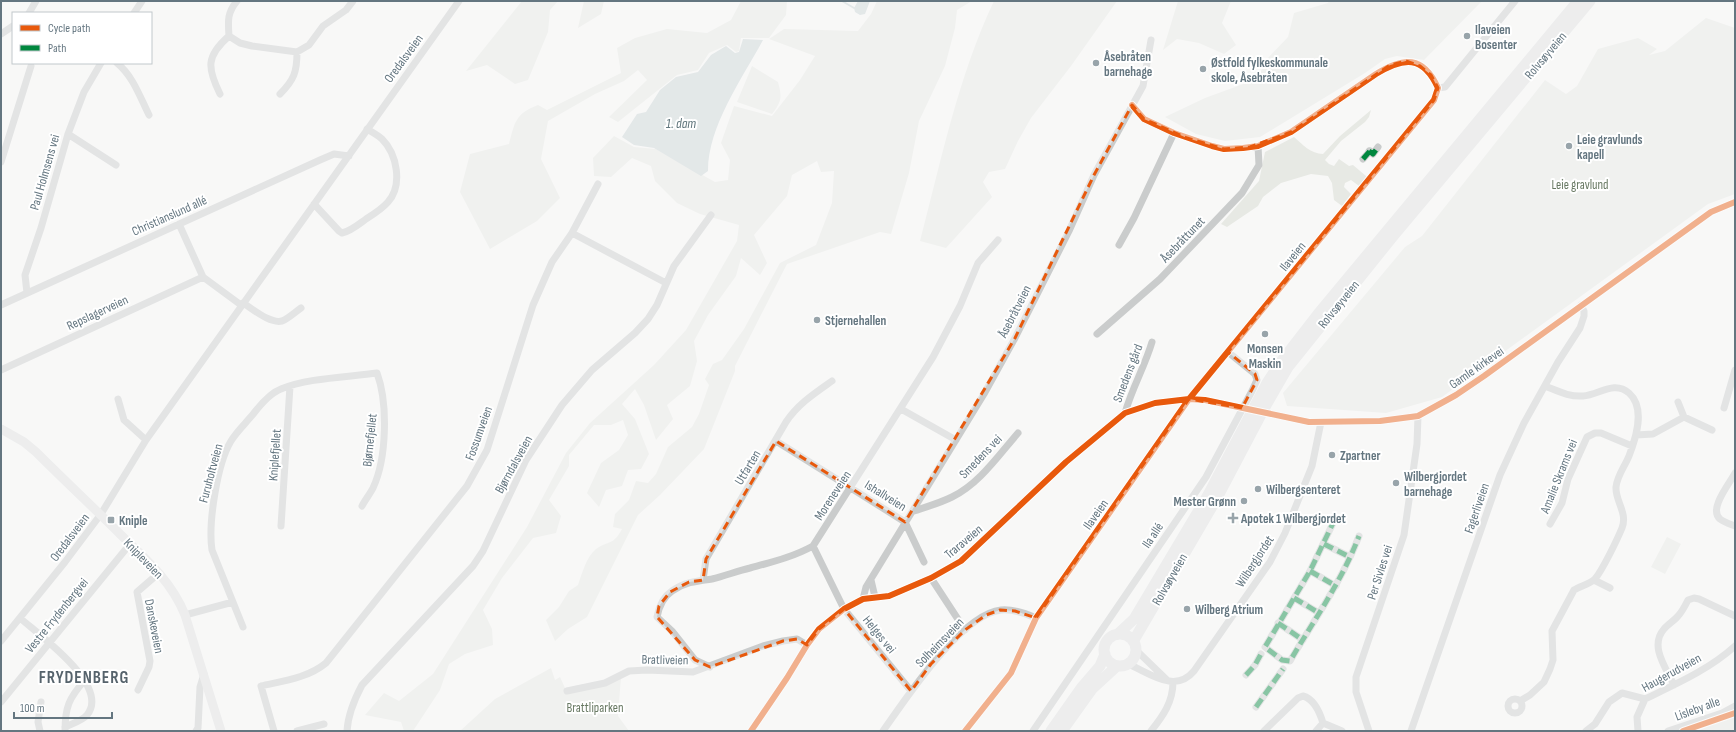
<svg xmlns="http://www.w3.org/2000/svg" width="1736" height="732" font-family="'Sofia Sans Condensed',sans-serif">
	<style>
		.green { fill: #e7e9e4 }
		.water { fill: #cad4d6 }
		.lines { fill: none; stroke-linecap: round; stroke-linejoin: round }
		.stream { stroke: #cad4d6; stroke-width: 2 }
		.street { stroke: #cacccc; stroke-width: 7 }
		.secondary { stroke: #dfe0e0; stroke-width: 9 }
		.primary { stroke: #dfe0e0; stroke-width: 11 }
		.quiet { stroke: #00873e; stroke-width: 5; stroke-dasharray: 10 5; stroke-linecap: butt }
		.cycleway-casing { stroke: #fff; stroke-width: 8 }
		.cycleway { stroke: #e8590c; stroke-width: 6 }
		.marked { fill: none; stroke: #e8590c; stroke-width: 3; stroke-dasharray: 8 5; stroke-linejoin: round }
		.poi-dot { fill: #98a4aa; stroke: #fff; stroke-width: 1.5 }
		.labels { text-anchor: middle; stroke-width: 4; stroke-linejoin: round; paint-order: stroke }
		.poi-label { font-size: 13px; font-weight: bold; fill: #647680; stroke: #fff; text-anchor: start }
		.street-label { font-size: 13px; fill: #647680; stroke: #fff }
		.park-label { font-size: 13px; fill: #687963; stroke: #fff }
		.water-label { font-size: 14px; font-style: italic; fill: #5f757b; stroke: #fff }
		.district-label { font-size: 17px; font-weight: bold; letter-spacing: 1px; fill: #56636c; stroke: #fff }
	</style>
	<rect width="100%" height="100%" fill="#f8f8f7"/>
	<path class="green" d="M522 1H558L550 10 548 32 528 80 515 84 487 65 466 71Z
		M584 1H604L601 14 578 28Z
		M741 1H787L786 15 769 38H741L739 51 736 52 727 45 709 53 698 70 677 75 618 122 609 117 647 80 638 70 624 81 595 94 548 121 541 159 560 198 537 221 490 249 460 192 470 154 509 144C515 122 515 114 538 105L547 110 621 73 617 48 635 38 667 29 707 33 731 20Z
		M877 1H972L957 10 955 28 945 66 919 121 909 173 891 234 880 232 787 264 735 366V371L704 449 660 495 638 515 587 617 568 629 555 641 546 620 559 607 569 591 578 585C582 574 586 557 596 549 609 540 613 546 622 529L613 527 615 514 629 500 636 481 648 483 656 474 668 447 692 427 699 414 709 385 705 379 713 364 722 360 744 329 780 263 816 245 832 203 834 171 821 172 817 161 792 175 787 196 754 235 767 263 760 275 741 258 736 276 708 315 694 341 697 361 690 386 667 405 673 419 656 440 644 405 635 389 622 404 635 419 649 454 641 469 628 470 622 486 606 490 599 507 587 493 601 463 619 450 628 435 623 420 611 425H594L569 455V466L549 500 561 516 556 533 533 538 502 578 483 610 492 629 493 645 465 654 449 664 440 690 413 731H404L401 722 365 715 384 693 399 701 433 674 527 527 566 453 590 423 654 365 686 330 737 241 739 225 700 214 677 203 655 181 651 166 632 158 611 177 594 176 593 158 614 136 634 147 656 149 715 182 728 180 730 160 721 143 734 106 772 116 800 80 815 56 769 39 784 29 858 31 871 14Z
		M994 1H1117L1071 66 1031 118 1018 141 1005 169 989 172 983 182 992 197 946 248 920 241C941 161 958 77 994 1Z
		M1178 1H1231L1222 23 1236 45 1224 54 1199 43 1177 39 1163 50Z
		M1329 1H1482L1424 60 1397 56 1385 59 1365 73 1260 137 1225 141 1196 134 1165 117 1205 98 1257 79 1267 59 1288 37 1294 13 1328 3Z
		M1706 18 1735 28V194L1708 204 1442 397 1386 413 1287 406 1283 393 1405 247 1422 236 1545 80 1566 94 1577 86 1598 49 1638 38 1657 49 1649 55 1665 51Z
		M752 66 778 82C782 97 782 101 772 114L737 102Z
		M1371 110 1369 117 1365 122 1341 141 1325 160 1329 164 1334 166 1339 159 1349 166 1353 165 1366 176 1367 178 1359 186 1351 180 1345 183 1344 187 1351 194 1342 206 1334 200 1332 183 1328 176 1311 174 1281 183 1263 197 1258 206 1227 227 1221 224 1259 181 1265 152 1294 137C1302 144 1311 154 1323 154L1340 136Z
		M1667 537 1681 544 1665 574 1651 567Z
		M551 668 555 680 560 677 565 688 621 677 618 716 629 731H460L495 699Z
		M1735 714V731H1698Z"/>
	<path class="water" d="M858 1H870L865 14 860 15 855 12 854 8Z
		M743 39 763 40C742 79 708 126 708 171L701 176 654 148 634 145 622 137 637 114 646 112 660 90 676 77 698 72 711 55 726 46 735 53 739 52Z"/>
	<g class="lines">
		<path class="stream" d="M842 1 854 8"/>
		<path class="street" d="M29 13 36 1
			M134 13 142 1
			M1 34 13 26
			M229 36 240 43 252 46 297 52 309 45 323 26 346 10 353 1
			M229 36C228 21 227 13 237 1
			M117 63C133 76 140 97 149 115
			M1438 88 1445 87 1515 1
			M220 94C207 68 206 56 229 36
			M280 94C294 80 297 72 297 52
			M68 134 116 165
			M1369 151 1373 154 1378 147
			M1363 159 1370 151
			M1 162 31 66
			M314 204 339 231 342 233C351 231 359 224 366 219 374 214 382 209 388 202 403 185 397 154 382 139 378 135 372 132 367 129
			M179 224 203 277 241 305
			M572 233 598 184
			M1119 245 1134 218 1174 133
			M27 293 25 275 41 228 68 134 84 92 101 63
			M243 303C253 309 270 324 282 321 289 318 295 312 301 308
			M1 305 320 160 334 154 349 156
			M1097 334 1160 279 1242 193 1259 165 1258 146
			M1 370 203 277
			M118 399 124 420 146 440
			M1678 402 1684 417
			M1724 408 1735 370
			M901 409 956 440
			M1125 413C1132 388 1145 366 1152 342
			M1636 435 1653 434 1684 417 1712 430
			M776 441 905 522 924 562
			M1735 473C1730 483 1708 509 1720 519 1724 522 1730 524 1735 526
			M914 511C926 507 940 503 952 497 979 484 998 456 1018 433
			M1335 519 1310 571 1265 647 1282 660 1290 661C1314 620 1342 581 1359 536
			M1550 524 1562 503 1568 479 1587 437 1595 433H1601L1632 446
			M281 526 290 386
			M1324 544 1350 557
			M813 546 844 609 911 691
			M1310 571 1336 586
			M931 578 965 630
			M703 580 706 559 786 422C798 404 815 393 832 381
			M871 580 875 597
			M1594 580 1610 588
			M1294 598 1319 613
			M863 599 866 587 984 394 1015 338 1069 231 1094 175 1143 86 1151 40
			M185 615 233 602
			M20 618C39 635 111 686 87 715 82 721 71 724 65 727
			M1278 623 1303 640
			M243 627 212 550C208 524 217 464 231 441 237 431 247 422 254 413 261 404 270 393 281 389 306 378 349 377 377 373 388 403 387 458 373 488 370 494 365 500 362 506
			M1 641 65 562 101 514 146 440 459 1
			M1137 651 1167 680
			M1128 664C1150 673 1175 694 1194 671L1270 562 1285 533 1312 466 1321 422
			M710 667 695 660 672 631 657 617C659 606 663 597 672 591 685 582 697 581 712 579 725 576 737 571 750 568 772 562 793 557 813 546L933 357 960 306 978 263 998 240
			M1246 675 1255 665 1261 654
			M1674 685C1666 668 1649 646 1664 629 1668 624 1674 621 1678 616 1682 612 1685 606 1688 600L1694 598 1699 599 1735 616
			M138 690 149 667 150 661 137 592 159 573
			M567 691 605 683 629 671 647 670 693 672 763 646 783 641 797 639 807 645
			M1508 706a7 7 0 1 1 14 0a7 7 0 1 1-14 0Z
			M1520 701 1530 695 1544 682 1550 669 1553 660 1552 631 1574 590C1580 586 1590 584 1595 579 1603 569 1617 540 1622 528 1628 513 1615 501 1616 487 1617 476 1625 466 1629 456 1636 438 1646 408 1629 393 1614 380 1599 395 1583 396 1569 397 1558 391 1545 386
			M1 702 130 544
			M1256 707 1283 669
			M1323 723 1342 731
			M40 731 38 722 41 702
			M65 731C65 707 69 698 85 680
			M196 731 198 728 200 687 204 674
			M274 731 261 686C283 681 308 678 326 663L467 486 487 450 533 305 552 262 572 233 666 283
			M297 731 324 724
			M347 731C348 714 354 700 362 685L473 566 483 551 526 460 562 405 592 370 635 333 648 319 657 305 674 266 711 215
			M751 731 787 678 807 645 819 629 844 609 863 599 889 596 931 578 961 561 1066 462 1125 413 1155 403 1189 399 1205 400 1309 422 1380 421 1418 416 1456 395 1484 376 1711 212 1735 202
			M883 731C905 700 961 614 1001 610 1013 609 1025 613 1036 618
			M965 731 1011 673 1036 618 1189 399 1434 100 1438 88C1423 55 1404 57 1376 74L1291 132 1258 146 1243 148 1224 149 1212 146 1174 133 1144 119 1132 105
			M1033 731 1206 477 1252 391 1257 380 1255 374 1228 352
			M1151 731C1163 716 1173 702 1173 682
			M1264 731 1298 698 1303 696C1314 699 1320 713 1323 723
			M1316 731 1323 723
			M1369 731 1356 692V677L1404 535 1417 444 1418 416
			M1411 731 1500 475 1524 423 1558 362 1580 328 1584 316V311L1581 305
			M1586 731 1595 724 1609 702 1622 693 1645 699
			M1638 731 1637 717 1645 699C1676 684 1710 669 1735 646
			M1668 731 1722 713 1735 706"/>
		<path class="secondary" d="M1 429 24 442 36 452C64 480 93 507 121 535 146 559 172 582 185 615L221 731"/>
		<path class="primary" d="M1119 633 1134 619 1208 495 1267 383 1280 363 1318 314 1578 1
			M1104 650a16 16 0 1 1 32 0a16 16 0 1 1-32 0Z
			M1134 640 1217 498 1265 407 1288 367 1394 235 1590 1
			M1051 731 1082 687 1100 666 1105 654
			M1062 731 1092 689 1117 666"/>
		<path class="quiet" d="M1369 151 1373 154 1378 147
			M1363 159 1370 151
			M1335 519 1310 571 1265 647 1282 660 1290 661C1314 620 1342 581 1359 536
			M1324 544 1350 557
			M1310 571 1336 586
			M1294 598 1319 613
			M1278 623 1303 640
			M1246 675 1255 665 1261 654
			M1256 707 1283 669"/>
		<defs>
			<path id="cycleway" d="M751 731 787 678 807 645 819 629 844 609 863 599 889 596 931 578 961 561 1066 462 1125 413 1155 403 1189 399 1205 400 1309 422 1380 421 1418 416 1456 395 1484 376 1711 212 1735 202
				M965 731 1011 673 1036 618 1189 399 1434 100 1438 88C1423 55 1404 57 1376 74L1291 132 1258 146 1243 148 1224 149 1212 146 1174 133 1144 119 1132 105
				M1683 731 1735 713"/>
		</defs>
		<use href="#cycleway" class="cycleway-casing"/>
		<use href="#cycleway" class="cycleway"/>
	</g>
	<path d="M0 0H1736V732H0ZM1406 61 1420 66 1431 75 1438 88 1434 100 1228 352 1255 374 1257 380 1242 408 1189 399 1036 618 1015 611 1000 610 986 615 965 630 931 664 911 691 844 609 819 629 807 645 797 639 783 641 710 667 695 660 657 617 659 606 670 592 689 582 703 580 706 559 776 441 905 522 1015 338 1094 175 1132 105 1144 119 1187 138 1224 149 1250 147 1291 132 1390 65Z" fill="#f8f8f7" fill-opacity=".55" fill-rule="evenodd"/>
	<path class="marked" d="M1406 61 1420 66 1431 75 1438 88 1434 100 1228 352 1255 374 1257 380 1242 408 1189 399 1036 618 1015 611 1000 610 986 615 965 630 931 664 911 691 844 609 819 629 807 645 797 639 783 641 710 667 695 660 657 617 659 606 670 592 689 582 703 580 706 559 776 441 905 522 1015 338 1094 175 1132 105 1144 119 1187 138 1224 149 1250 147 1291 132 1390 65Z"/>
	<g class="poi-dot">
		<circle cx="1467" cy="36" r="4"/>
		<circle cx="1096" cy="63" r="4"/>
		<circle cx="1203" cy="69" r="4"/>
		<circle cx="1569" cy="146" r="4"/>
		<circle cx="817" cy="320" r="4"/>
		<circle cx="1265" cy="334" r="4"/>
		<circle cx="1332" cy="455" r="4"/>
		<circle cx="1396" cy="483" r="4"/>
		<circle cx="1258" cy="489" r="4"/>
		<circle cx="1244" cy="501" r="4"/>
		<path d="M1231 512h4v4h4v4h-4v4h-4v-4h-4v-4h4z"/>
		<rect x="107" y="516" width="8" height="8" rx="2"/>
		<circle cx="1187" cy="609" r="4"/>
	</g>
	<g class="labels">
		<g class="poi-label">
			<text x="1475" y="34">Ilaveien<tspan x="1475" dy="15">Bosenter</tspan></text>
			<text x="1104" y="61">Åsebråten<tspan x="1104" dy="15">barnehage</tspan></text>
			<text x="1211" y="67">Østfold fylkeskommunale<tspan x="1211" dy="15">skole, Åsebråten</tspan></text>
			<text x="1577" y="144">Leie gravlunds<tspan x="1577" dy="15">kapell</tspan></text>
			<text x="825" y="325">Stjernehallen</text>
			<text x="1265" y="353" text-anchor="middle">Monsen<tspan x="1265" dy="15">Maskin</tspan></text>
			<text x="1340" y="460">Zpartner</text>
			<text x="1404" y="481">Wilbergjordet<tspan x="1404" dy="15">barnehage</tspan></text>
			<text x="1266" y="494">Wilbergsenteret</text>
			<text x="1236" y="506" text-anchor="end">Mester Grønn</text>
			<text x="1241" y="523">Apotek 1 Wilbergjordet</text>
			<text x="119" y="525">Kniple</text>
			<text x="1195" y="614">Wilberg Atrium</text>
		</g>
		<g class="street-label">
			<text transform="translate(1545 55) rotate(-50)" y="5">Rolvsøyveien</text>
			<text transform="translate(403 58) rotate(-54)" y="5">Oredalsveien</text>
			<text transform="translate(44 172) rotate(-74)" y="5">Paul Holmsens vei</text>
			<text transform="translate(169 215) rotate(-24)" y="5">Christianslund allé</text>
			<text transform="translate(1182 239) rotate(-46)" y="5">Åsebråttunet</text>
			<text transform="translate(1292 256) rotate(-51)" y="5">Ilaveien</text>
			<text transform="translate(1338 304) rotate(-51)" y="5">Rolvsøyveien</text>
			<text transform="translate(1014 311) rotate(-63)" y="5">Åsebråtveien</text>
			<text transform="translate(97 312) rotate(-25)" y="5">Repslagerveien</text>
			<text transform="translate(1476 367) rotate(-35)" y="5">Gamle kirkevei</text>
			<text transform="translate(1127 373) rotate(-69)" y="5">Smedens gård</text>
			<text transform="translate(478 433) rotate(-70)" y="5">Fossumveien</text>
			<text transform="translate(369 440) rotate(-84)" y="5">Bjørnefjellet</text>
			<text transform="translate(274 455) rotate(-86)" y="5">Kniplefjellet</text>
			<text transform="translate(980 456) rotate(-46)" y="5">Smedens vei</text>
			<text transform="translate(513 464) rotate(-61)" y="5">Bjørndalsveien</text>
			<text transform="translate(747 467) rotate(-59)" y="5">Utfarten</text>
			<text transform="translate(210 473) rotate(-75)" y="5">Furuholtveien</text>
			<text transform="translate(1558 476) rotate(-68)" y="5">Amalie Skrams vei</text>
			<text transform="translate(832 495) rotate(-57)" y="5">Moreneveien</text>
			<text transform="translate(886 495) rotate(32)" y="5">Ishallveien</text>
			<text transform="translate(1476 508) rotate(-71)" y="5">Fagerliveien</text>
			<text transform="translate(1095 514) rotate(-55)" y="5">Ilaveien</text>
			<text transform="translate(1152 535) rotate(-56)" y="5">Ila allé</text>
			<text transform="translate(69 537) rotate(-53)" y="5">Oredalsveien</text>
			<text transform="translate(963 541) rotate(-40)" y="5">Traraveien</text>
			<text transform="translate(144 558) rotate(46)" y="5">Knipleveien</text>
			<text transform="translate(1254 561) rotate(-57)" y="5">Wilbergjordet</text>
			<text transform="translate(1379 572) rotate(-72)" y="5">Per Sivles vei</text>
			<text transform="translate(1169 579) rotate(-60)" y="5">Rolvsøyveien</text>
			<text transform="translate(56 615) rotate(-51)" y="5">Vestre Frydenbergvei</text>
			<text transform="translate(155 626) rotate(79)" y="5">Danskeveien</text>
			<text transform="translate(880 634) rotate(51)" y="5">Helges vei</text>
			<text transform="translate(939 642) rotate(-46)" y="5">Solheimsveien</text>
			<text transform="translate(665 659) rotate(1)" y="5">Bratliveien</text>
			<text transform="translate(1671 672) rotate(-29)" y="5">Haugerudveien</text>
			<text transform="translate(1697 708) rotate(-20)" y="5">Lisleby alle</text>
		</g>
		<g class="park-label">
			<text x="1580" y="189">Leie gravlund</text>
			<text x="595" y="712">Brattliparken</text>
		</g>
		<g class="water-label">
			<text x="681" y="128">1. dam</text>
		</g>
		<g class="district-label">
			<text x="84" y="683">FRYDENBERG</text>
		</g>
	</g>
	<rect width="1736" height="732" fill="none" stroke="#647680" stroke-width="4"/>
	<rect x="12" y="12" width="140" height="52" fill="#ffffff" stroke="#c1c8cc"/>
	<rect x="20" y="25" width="20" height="6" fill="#e8590c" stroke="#c1c8cc"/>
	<text x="48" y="32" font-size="12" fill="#647680">Cycle path</text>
	<rect x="20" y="45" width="20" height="6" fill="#00873e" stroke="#c1c8cc"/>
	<text x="48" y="52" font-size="12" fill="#647680">Path</text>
	<path d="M14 712v6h98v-6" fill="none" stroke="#647680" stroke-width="2"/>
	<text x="20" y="712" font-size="12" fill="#647680" stroke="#ffffff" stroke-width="3" paint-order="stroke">100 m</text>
</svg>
